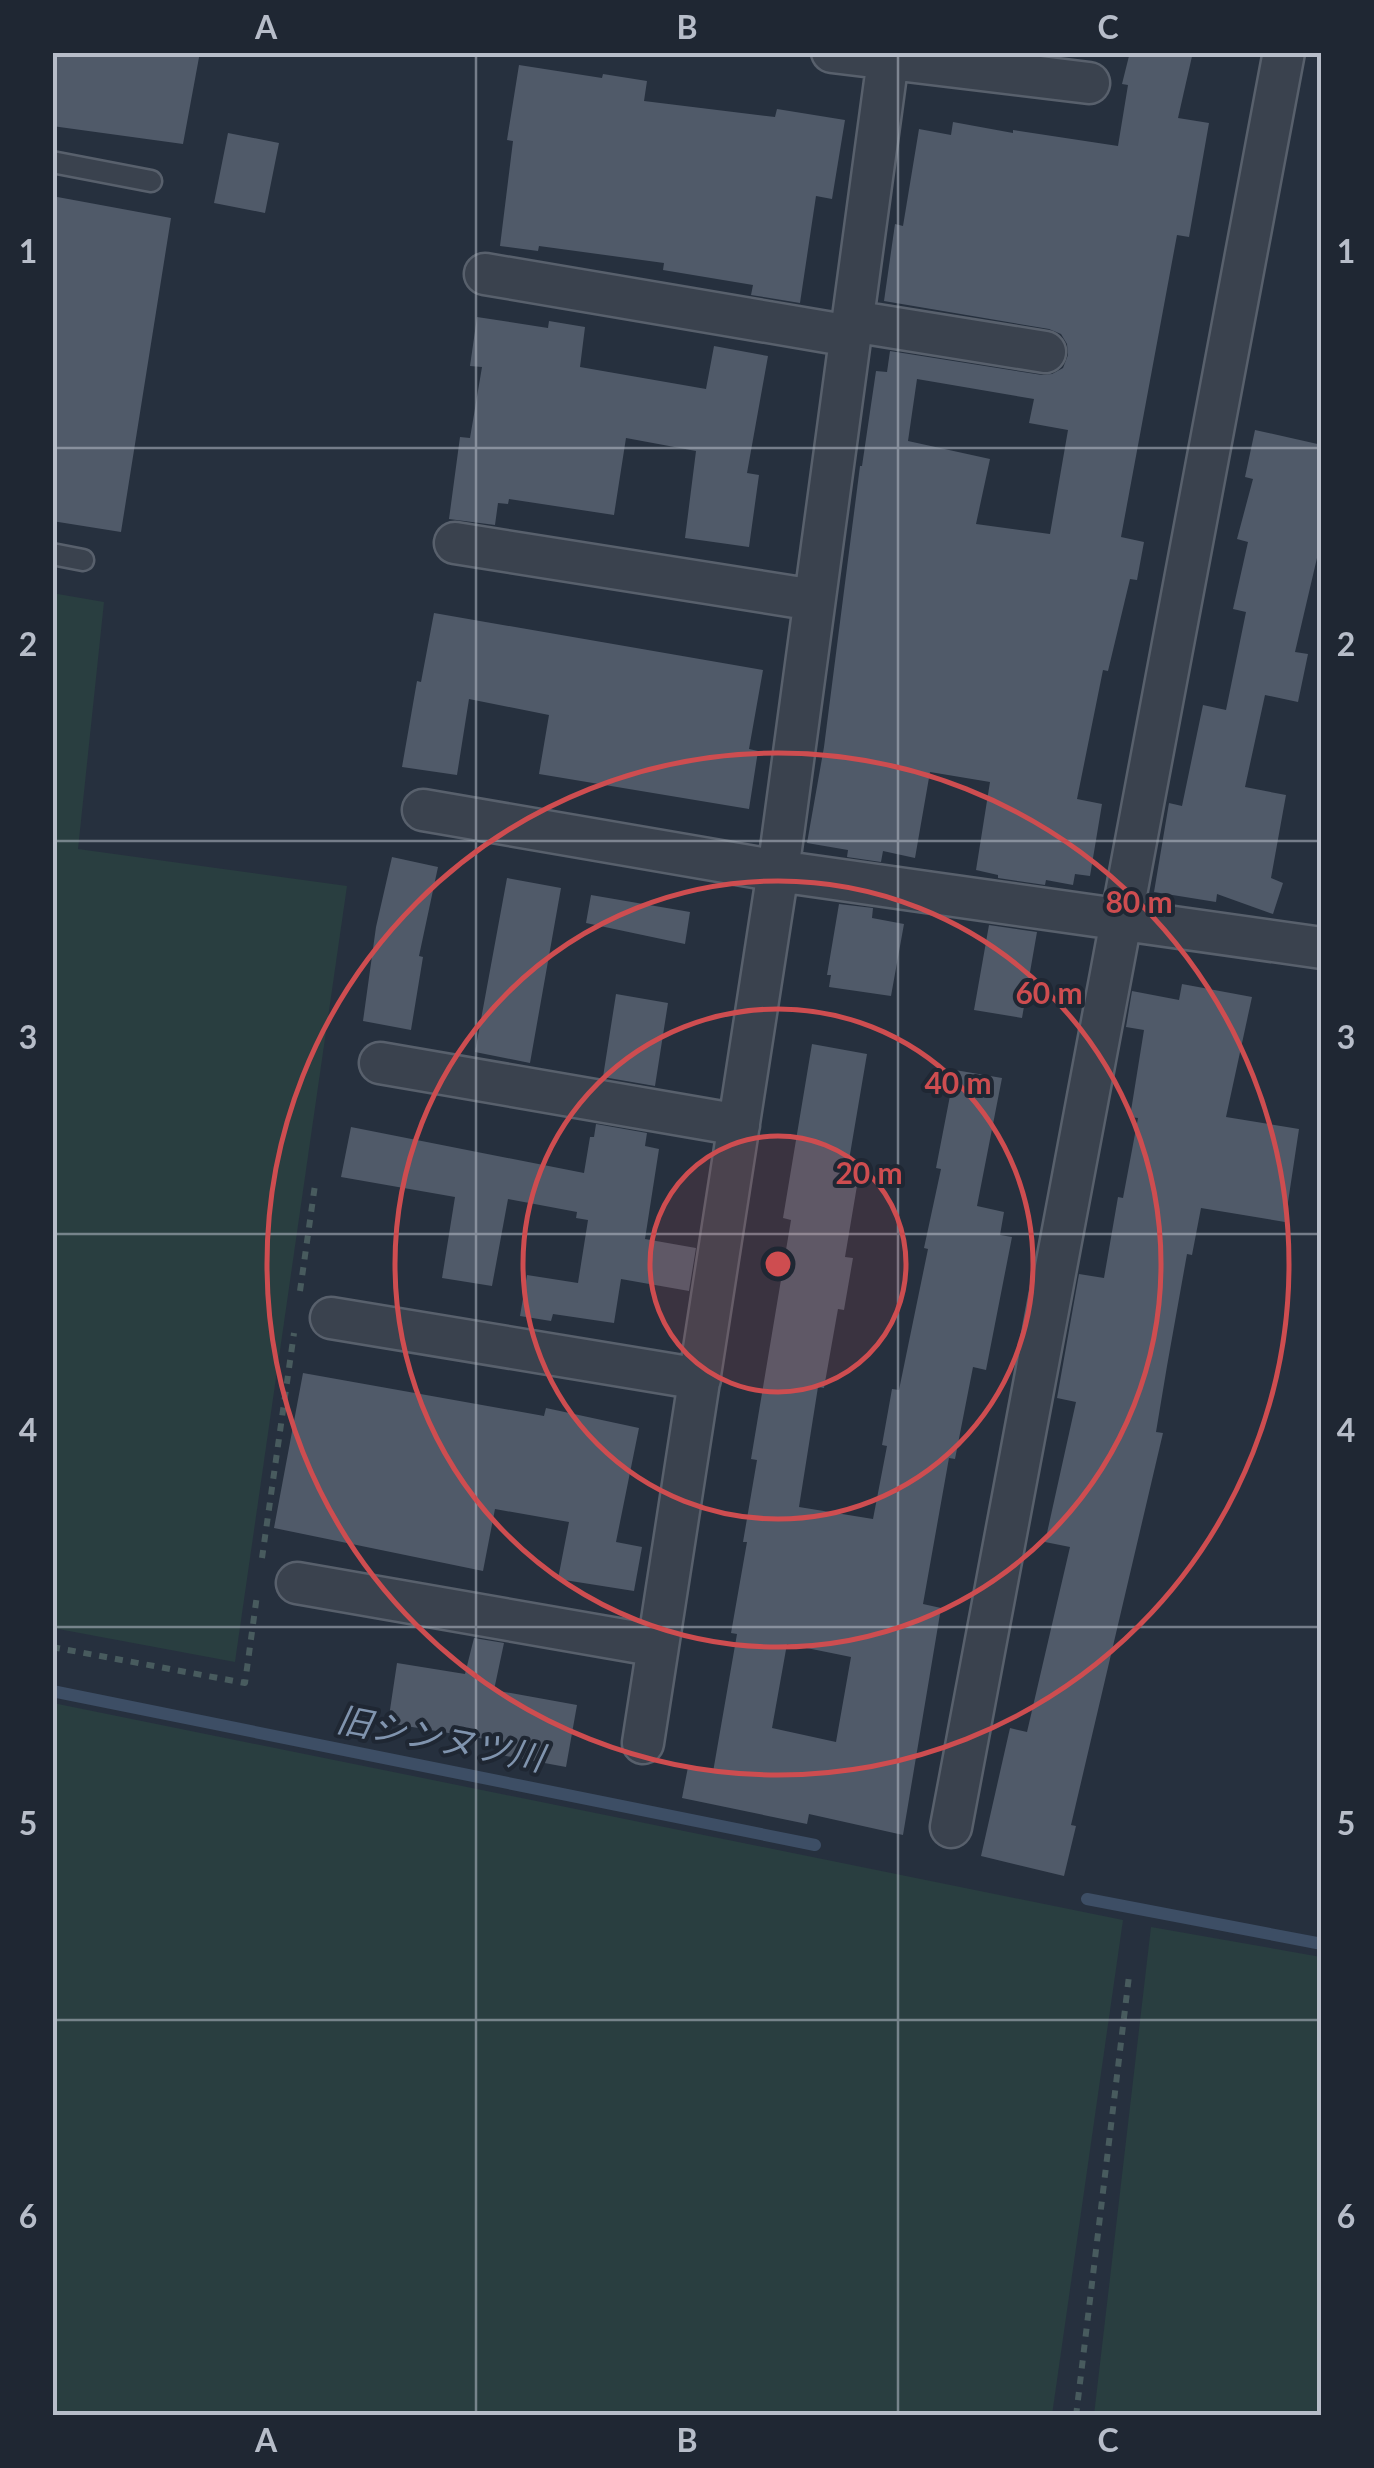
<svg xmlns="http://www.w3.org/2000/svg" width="1374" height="2468" font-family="Lato,'Noto Sans JP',sans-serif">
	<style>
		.green { fill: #293e40 }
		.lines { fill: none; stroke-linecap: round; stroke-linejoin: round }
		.stream { stroke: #3d4e65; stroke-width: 12 }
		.building { fill: #505a69; fill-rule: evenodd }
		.service-casing { stroke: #58606c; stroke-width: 25 }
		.minor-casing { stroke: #58606c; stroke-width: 45 }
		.path { stroke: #485b5e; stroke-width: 6; stroke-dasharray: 8 8; stroke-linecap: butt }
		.service { stroke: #3a424e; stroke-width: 20 }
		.minor { stroke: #3a424e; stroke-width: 40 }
		.grid { fill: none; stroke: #b7bdc9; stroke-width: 2.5; stroke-opacity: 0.55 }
		.ring { fill: none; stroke: #ce4d50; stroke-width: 5 }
		.labels { text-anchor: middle; stroke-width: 8; stroke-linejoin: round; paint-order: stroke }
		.water-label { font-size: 35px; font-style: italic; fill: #8094ae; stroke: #1f2733 }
		.centre { fill: #ce4d50; stroke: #1f2733; stroke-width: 5 }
		.ring-label { font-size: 30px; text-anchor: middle; font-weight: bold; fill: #ce4d50; stroke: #1f2733; stroke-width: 8; stroke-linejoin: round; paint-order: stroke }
		.neatline { fill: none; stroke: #b7bdc9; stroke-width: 4 }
		.grid-label { font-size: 32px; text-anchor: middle; font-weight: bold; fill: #b7bdc9 }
	</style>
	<rect width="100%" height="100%" fill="#26303e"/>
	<path class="green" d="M52 593 104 602 78 849 347 886 235 1662 53 1628Z
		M53 1703 1123 1920 1052 2415H53Z
		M1151 1927 1321 1957V2415H1094Z"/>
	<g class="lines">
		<path class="stream" d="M52 1691 815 1845
			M1087 1899 1322 1944"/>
	</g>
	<path class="building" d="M52 52H200L183 144 52 126Z
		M1130 52H1193L1178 118 1209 123 1189 237 1177 235 1121 537 1144 542 1137 580 1130 579 1108 671 1103 670 1077 799 1102 804 1090 876 1075 874 1073 885 1046 880 1045 885 998 878V875L976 870 990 782 930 772 915 858 883 851 881 862 847 857 848 850 807 843 824 747 860 466H862L876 371 887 372 890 351 1042 375 1052 374 1063 368 1068 355 1067 344 1061 334 1049 329 884 301 895 224 903 226 919 129 951 135 953 122 1013 133V130L1118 146 1128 85 1122 84ZM917 379 1034 399 1029 423 1068 430 1050 534 976 524 990 459 908 441Z
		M519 65 602 78 603 74 647 81 644 101 775 117 777 109 845 120 832 199 816 196 800 303 751 295 753 285 663 270 664 263 539 246 538 251 500 246 513 141 507 140Z
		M228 133 279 143 265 213 214 203Z
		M52 196 171 218 121 532 52 521Z
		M477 317 548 328 549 321 585 327 580 367 706 389 714 346 768 356 747 473 759 475 749 547 685 538 696 451 626 438 614 515 509 499 508 504 498 503 495 525 449 519 460 437 470 438 482 367 470 366Z
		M1255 430 1322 445V559L1317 558 1295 652 1308 654 1298 702 1265 695 1245 787 1286 795 1271 878 1283 883 1273 914 1217 894 1216 902 1154 892 1169 803 1182 806 1203 705 1226 710 1246 612 1233 609 1248 542 1237 539 1253 479 1245 477Z
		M434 613 763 670 749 749 758 751 749 809 539 774 549 715 469 699 457 775 402 767 417 681 421 682Z
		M392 857 438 867 419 956 423 957 411 1030 363 1021 376 927Z
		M507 878 561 888 530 1063 475 1052Z
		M591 895 690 912 685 944 586 923Z
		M839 904 873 908 872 918 904 924 891 996 829 987 831 975H827Z
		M989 925 1037 932 1022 1018 974 1010Z
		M1182 984 1252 997 1226 1117 1299 1129 1285 1222 1201 1208 1192 1255 1187 1254 1167 1366 1156 1432 1163 1433 1071 1825 1076 1826 1064 1876 981 1856 1010 1728 1027 1732 1070 1547 1045 1542 1076 1402 1057 1398 1079 1274 1104 1278 1118 1197 1123 1198 1138 1118 1130 1117 1144 1030 1126 1027 1132 991 1179 1000Z
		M616 994 668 1003 655 1086 603 1077Z
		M812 1044 867 1054 847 1172 859 1174 845 1257 853 1258 844 1310 838 1309 824 1388 818 1387 799 1507 873 1519 887 1446 882 1445 892 1389 899 1390 928 1249 924 1248 941 1169 936 1168 955 1070 1002 1078 977 1206 1004 1212 1000 1235 1012 1237 986 1370 973 1367 955 1459 949 1458 923 1604 941 1608 903 1835 809 1814 807 1824 682 1798 688 1767 713 1772 737 1634 731 1633 747 1542H743L757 1460 751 1459 791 1220 783 1218ZM787 1644 851 1657 836 1742 772 1728Z
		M596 1124 647 1133 645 1146 659 1149 645 1239 696 1248 689 1291 621 1279 614 1323 553 1314 551 1321 520 1316 527 1275 578 1283 588 1220 576 1218 577 1212 508 1199 492 1286 442 1278 455 1197 341 1177 351 1127 584 1173 590 1137H594Z
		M303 1373 544 1416 546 1408 639 1428 616 1542 642 1547 634 1591 558 1579 569 1522 495 1509 483 1571 274 1528Z
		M474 1638 504 1643 494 1690 577 1705 566 1767 501 1755 503 1742 388 1723 397 1663 465 1674Z"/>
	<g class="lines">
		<defs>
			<path id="service" d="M52 162 151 181
				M52 554 83 560"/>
			<path id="minor" d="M832 52 1089 83
				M485 274 850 336
				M852 321 1045 352
				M455 543 814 600
				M423 810 778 871 1322 948
				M380 1063 739 1125
				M331 1318 700 1379
				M297 1583 658 1646
				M643 1743 778 871 889 52
				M951 1827 1284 52"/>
		</defs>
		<use href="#service" class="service-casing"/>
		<use href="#minor" class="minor-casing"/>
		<path class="path" d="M300 1291 315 1185
			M262 1558 294 1333
			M52 1647 245 1683 257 1595
			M1076 2416 1129 1976"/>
		<use href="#service" class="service"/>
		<use href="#minor" class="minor"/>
	</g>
	<path class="grid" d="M476 52V2416M898 52V2416M52 448H1322M52 841H1322M52 1234H1322M52 1627H1322M52 2020H1322"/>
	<circle cx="778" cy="1264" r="128" fill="#ce4d50" fill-opacity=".12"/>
	<g class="ring">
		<circle cx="778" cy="1264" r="128"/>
		<circle cx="778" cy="1264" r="255"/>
		<circle cx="778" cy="1264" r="383"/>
		<circle cx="778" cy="1264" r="511"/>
	</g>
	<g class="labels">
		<g class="water-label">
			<text transform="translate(440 1739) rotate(11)" y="12">旧シンヌツ川</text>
		</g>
	</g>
	<circle cx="778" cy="1264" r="15" class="centre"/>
	<g class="ring-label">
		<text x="1139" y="913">80 m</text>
		<text x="1049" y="1004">60 m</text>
		<text x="958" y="1094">40 m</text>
		<text x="869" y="1184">20 m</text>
	</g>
	<rect width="1374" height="2468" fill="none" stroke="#1f2733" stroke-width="110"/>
	<rect x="55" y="55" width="1264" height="2358" class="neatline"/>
	<g class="grid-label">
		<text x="266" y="39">A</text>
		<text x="687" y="39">B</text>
		<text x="1108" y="39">C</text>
		<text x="28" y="263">1</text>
		<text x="1346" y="263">1</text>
		<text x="28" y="656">2</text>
		<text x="1346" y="656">2</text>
		<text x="28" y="1049">3</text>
		<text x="1346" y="1049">3</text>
		<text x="28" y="1442">4</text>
		<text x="1346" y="1442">4</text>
		<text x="28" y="1835">5</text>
		<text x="1346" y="1835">5</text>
		<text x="28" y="2228">6</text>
		<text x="1346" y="2228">6</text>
		<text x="266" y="2452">A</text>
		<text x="687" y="2452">B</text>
		<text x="1108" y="2452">C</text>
	</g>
</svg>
